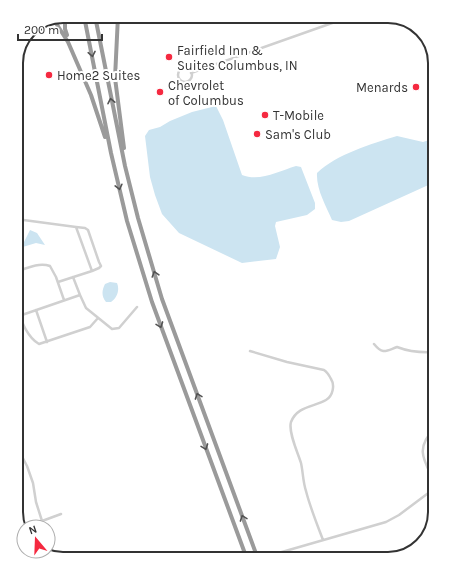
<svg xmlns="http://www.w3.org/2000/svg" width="451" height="575" font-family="Karla,sans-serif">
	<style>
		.water { fill: #cce4f1 }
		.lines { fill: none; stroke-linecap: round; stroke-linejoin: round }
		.street { stroke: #d0d0d0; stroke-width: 2.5 }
		.highway { stroke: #9a9a9a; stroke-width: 4 }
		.street-bridge { stroke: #d0d0d0; stroke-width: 2.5 }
		.oneway { stroke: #525252 }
		.poi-dot { fill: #f52940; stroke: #fff; stroke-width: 1.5 }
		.labels { text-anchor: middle; stroke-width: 4; stroke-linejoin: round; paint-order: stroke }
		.poi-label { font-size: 13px; fill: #333; stroke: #fff; text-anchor: start }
		.rim { fill: none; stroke: #333; stroke-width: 2 }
	</style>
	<rect width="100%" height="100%" fill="#fff"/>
	<path class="water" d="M216 106 223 120 242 175C260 182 279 171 296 166L301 167 315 203V209L307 215 276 222 275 226 280 247 276 259 242 263 179 233 162 214 155 195 150 177 145 136 149 130 160 127 170 121 192 112Z
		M397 136 423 142 435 138V182L349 221 341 222 332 220C326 206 316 189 317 173 337 154 371 144 397 136Z
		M30 230 37 233 45 245 36 243 16 249V243L24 242Z
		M110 282 117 283C120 290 117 298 111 302H106C101 296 102 290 105 284Z"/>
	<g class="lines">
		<path class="street" d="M178 75a7 7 0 1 1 14 0a7 7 0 1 1-14 0Z
			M191 73 352 16
			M16 219 76 227 85 228 88 230 99 262 101 266 99 268 92 271 76 227
			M16 272C27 268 39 262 50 266L56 277 64 300
			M58 282 92 271
			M80 295 86 308 112 329 119 328 137 307
			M16 307C21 320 27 337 39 344L90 327 98 318
			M36 310 47 342
			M19 316 80 295 73 277
			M374 344C383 355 386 351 397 347 410 352 421 353 435 352
			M250 351 287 362 324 370C327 372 329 375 331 379 335 385 333 396 326 400 314 407 297 406 291 422 288 432 298 453 301 463 303 472 303 482 306 491 310 507 317 524 323 540
			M435 428C414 449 424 460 435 483
			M16 445 27 466 33 483 36 502 42 521 27 527
			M42 521 61 514
			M21 530 24 528
			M268 556 386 522 399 515 435 488"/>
		<path class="highway" d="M65 16V29L67 35
			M84 16 111 153 127 221 152 302 247 559
			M95 16 125 166 138 218 162 299 258 559
			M118 16 115 78 124 148
			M54 20 68 42 91 95 105 137"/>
		<path class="street-bridge" d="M257 559 268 556"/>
	</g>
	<defs><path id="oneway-chevron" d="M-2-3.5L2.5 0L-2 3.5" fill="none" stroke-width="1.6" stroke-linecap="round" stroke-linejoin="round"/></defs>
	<g class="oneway">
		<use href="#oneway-chevron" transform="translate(92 54) rotate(79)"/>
		<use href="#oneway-chevron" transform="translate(111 101) rotate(-102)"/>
		<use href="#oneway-chevron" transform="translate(119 187) rotate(76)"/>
		<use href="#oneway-chevron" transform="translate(155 274) rotate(-107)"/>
		<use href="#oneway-chevron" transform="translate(160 325) rotate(70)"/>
		<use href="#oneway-chevron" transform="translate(198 396) rotate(-110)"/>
		<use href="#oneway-chevron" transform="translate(205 447) rotate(70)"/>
		<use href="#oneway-chevron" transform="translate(243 518) rotate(-110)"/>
	</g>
	<g class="poi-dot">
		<circle cx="169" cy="57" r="4"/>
		<circle cx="49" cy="75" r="4"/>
		<circle cx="416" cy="87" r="4"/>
		<circle cx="160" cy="92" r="4"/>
		<circle cx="265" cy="115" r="4"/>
		<circle cx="257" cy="134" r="4"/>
	</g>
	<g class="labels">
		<g class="poi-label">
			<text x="177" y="55">Fairfield Inn &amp;<tspan x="177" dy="15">Suites Columbus, IN</tspan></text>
			<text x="57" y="80">Home2 Suites</text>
			<text x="168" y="90">Chevrolet<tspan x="168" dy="15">of Columbus</tspan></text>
			<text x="408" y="92" text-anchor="end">Menards</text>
			<text x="273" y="120">T-Mobile</text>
			<text x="265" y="139">Sam's Club</text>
		</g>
	</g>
	<path d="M0 0H451V575H0ZM63 23H388A40 40 0 0 1 428 63V512A40 40 0 0 1 388 552H63A40 40 0 0 1 23 512V63A40 40 0 0 1 63 23Z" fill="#fff" fill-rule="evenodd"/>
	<path class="rim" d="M63 23H388A40 40 0 0 1 428 63V512A40 40 0 0 1 388 552H63A40 40 0 0 1 23 512V63A40 40 0 0 1 63 23Z"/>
	<g transform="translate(36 539) rotate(341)"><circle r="19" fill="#ffffff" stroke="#adadad"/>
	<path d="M0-3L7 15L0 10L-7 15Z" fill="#f52940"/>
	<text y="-6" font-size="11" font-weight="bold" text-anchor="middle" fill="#333333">N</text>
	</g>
	<path d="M18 34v6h84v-6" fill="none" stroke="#333333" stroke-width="2"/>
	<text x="24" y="34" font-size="12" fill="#333333" stroke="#ffffff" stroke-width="3" paint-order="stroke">200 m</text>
</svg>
